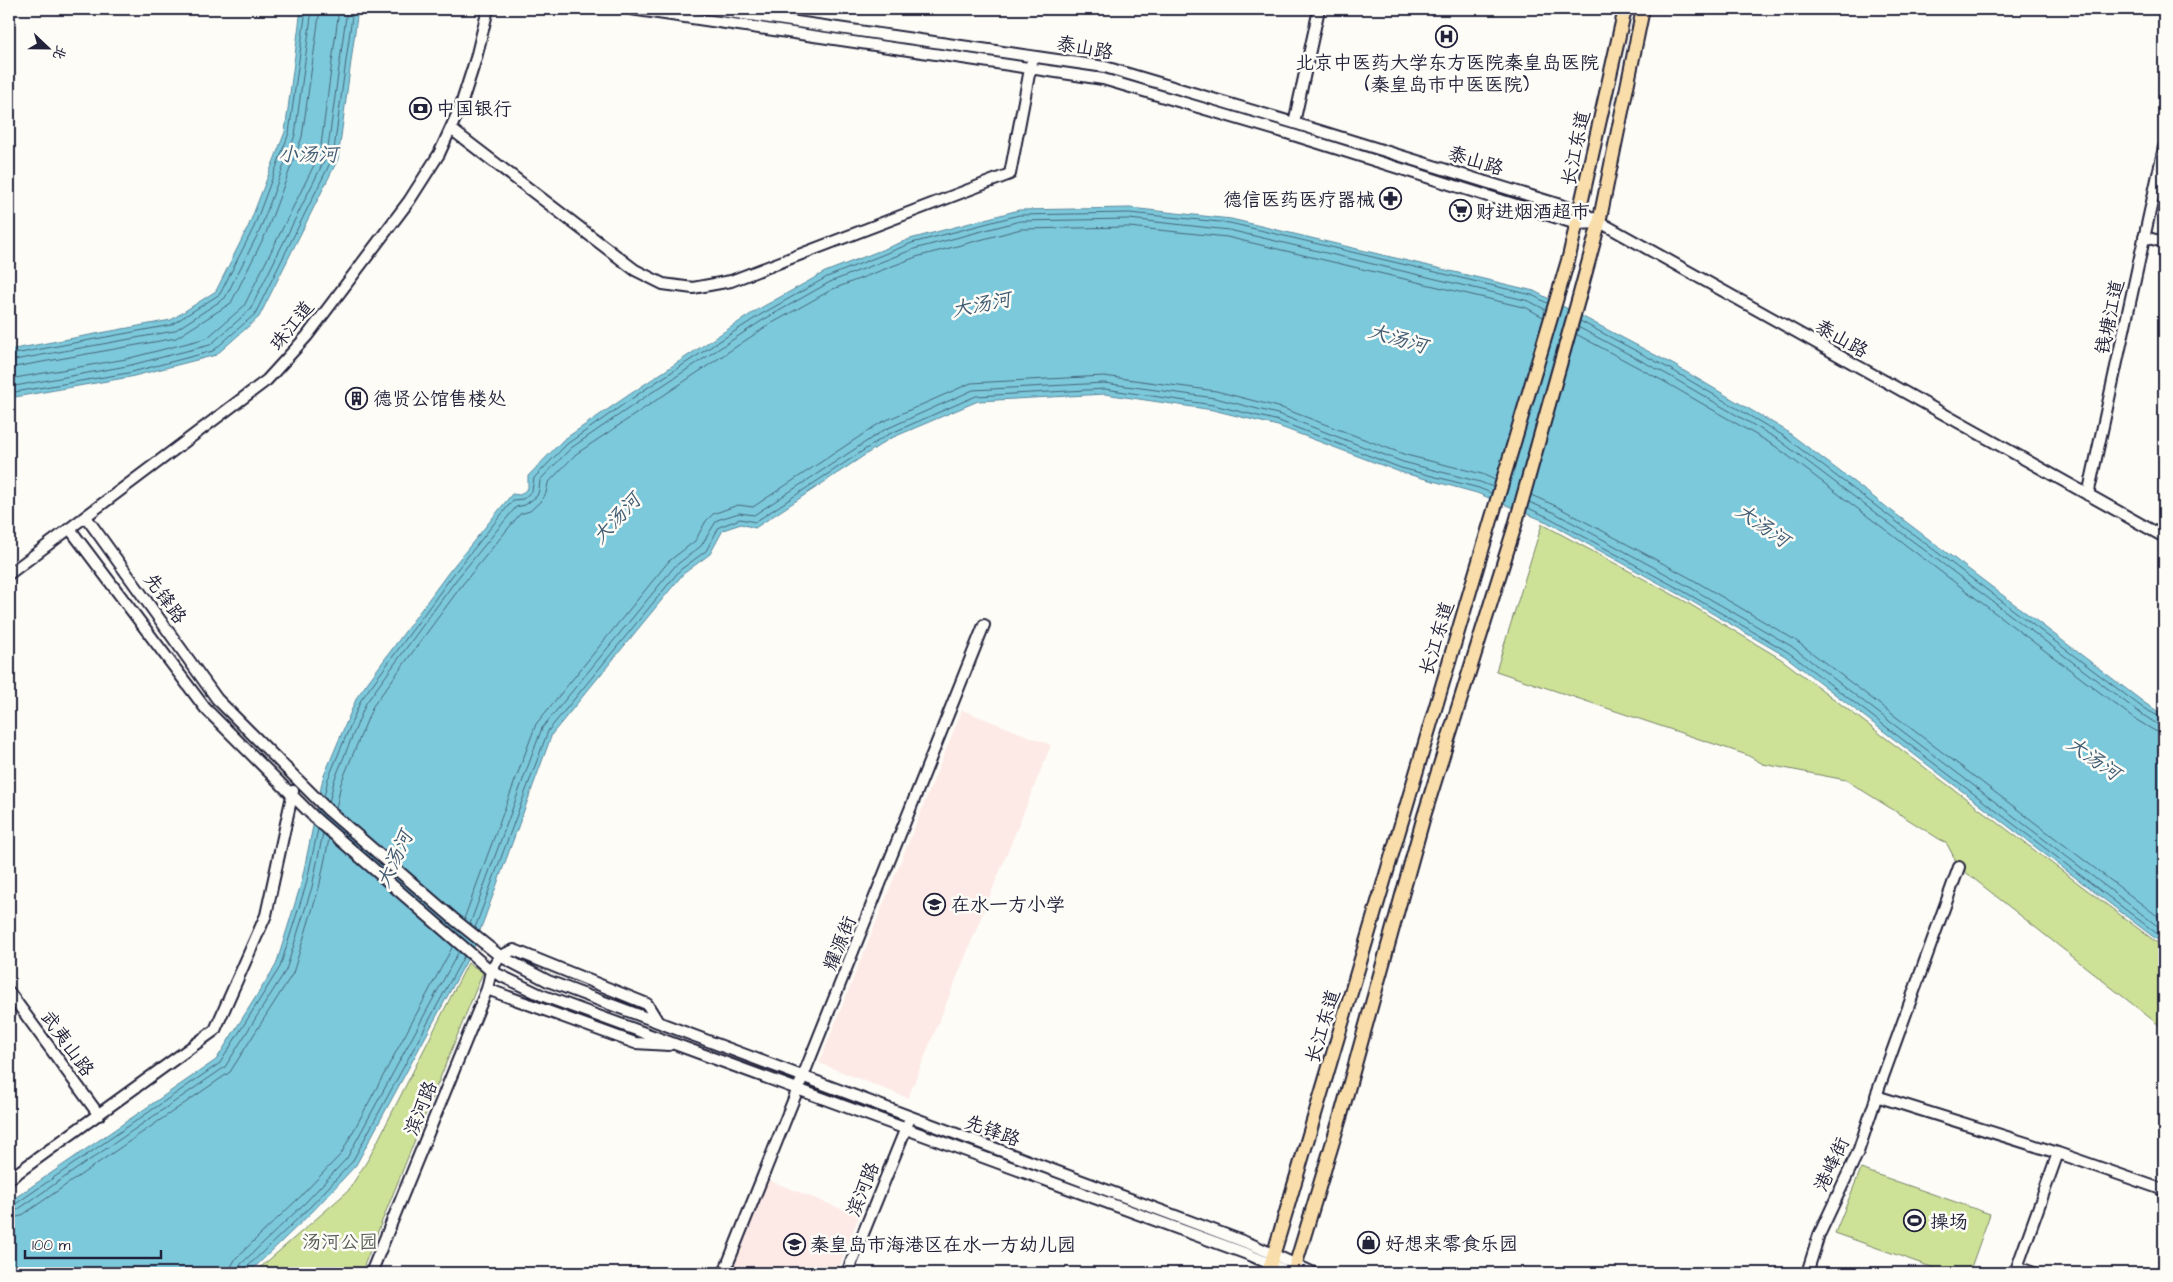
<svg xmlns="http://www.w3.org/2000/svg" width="2173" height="1282" font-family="'Architects Daughter','LXGW WenKai TC',sans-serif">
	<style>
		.built { fill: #fdeae6 }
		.green { fill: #cde297; stroke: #788269 }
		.water { fill: #7cc9db; stroke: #58869b }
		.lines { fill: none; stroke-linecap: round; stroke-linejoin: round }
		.shore { stroke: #46657b; stroke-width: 1 }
		.minor-casing { stroke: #22223b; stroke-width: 14 }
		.major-casing { stroke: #22223b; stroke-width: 16 }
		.minor { stroke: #fdfcf7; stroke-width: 10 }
		.major { stroke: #f9deab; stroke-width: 12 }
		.labels { text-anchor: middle; stroke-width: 5; stroke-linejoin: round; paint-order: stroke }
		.street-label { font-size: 19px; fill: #22223b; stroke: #fdfcf7 }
		.poi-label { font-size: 19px; fill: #22223b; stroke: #fdfcf7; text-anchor: start }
		.park-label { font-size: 19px; fill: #555c57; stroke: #fdfcf7 }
		.water-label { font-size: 20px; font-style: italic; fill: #425c73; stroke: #fdfcf7 }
	</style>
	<rect width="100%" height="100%" fill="#fdfcf7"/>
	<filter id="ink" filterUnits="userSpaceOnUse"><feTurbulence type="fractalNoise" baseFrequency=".02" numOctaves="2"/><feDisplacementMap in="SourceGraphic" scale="10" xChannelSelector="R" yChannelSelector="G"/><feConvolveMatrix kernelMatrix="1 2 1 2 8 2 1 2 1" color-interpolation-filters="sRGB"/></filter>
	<g filter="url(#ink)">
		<path class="built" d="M962 710 1051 745 908 1098 819 1063Z
			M766 1179 859 1216 837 1273H728Z"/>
		<path class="green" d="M1542 524 1681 599 1781 659 2164 948V1029L1959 867 1947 844 1846 780 1763 764 1747 755 1496 671Z
			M468 963 483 972 361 1273H254L348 1191 369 1158Z
			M1861 1169 1990 1214 1969 1273H1948L1835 1233Z"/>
		<path class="water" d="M301 9H358L338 159 259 317 216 355 130 377 9 398V350L171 320 216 291 249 225 285 132Z
			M1130 208 1231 219 1534 291 1674 365 1785 430 2146 704 2164 715V945L1785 656 1681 595 1547 522 1477 493 1400 472 1278 426 1213 410 1105 394 978 401 889 439 755 528 741 524 723 530 710 554 683 574 552 734 474 947 356 1165 314 1210 256 1266 247 1273H9V1202L216 1060 276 965 301 884 323 778 357 697 448 573 512 494 520 495 528 488V476L563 440 645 384 757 310 825 272 910 239 1019 210Z"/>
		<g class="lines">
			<path class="shore" d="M1580 321 1672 370 1782 435 2143 708 2164 719
				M1578 327 1668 375 1779 440 2140 713 2157 724 2164 725
				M1576 334 1665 382 1775 446 2135 719 2155 731 2164 733
				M9 355 171 325 220 294 254 227 289 133 306 9
				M9 361 174 331 225 298 260 230 295 135 312 9
				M9 368 176 338 231 303 266 233 302 137 320 9
				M9 379 126 359 207 338 244 306 320 153 339 9
				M9 387 127 366 210 345 250 310 327 155 347 9
				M9 393 128 373 213 351 255 314 333 157 353 9
				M1531 495 1556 506 1690 578 1795 640 2164 921
				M1529 502 1553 512 1686 585 1791 646 2164 931
				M1528 508 1550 518 1683 591 1788 652 2164 939
				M324 797 328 779 361 700 452 576 513 500 523 499 532 491 534 478 567 444 647 388 760 315 827 277 912 243 1019 215 1129 213 1230 223 1532 295 1547 303
				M329 803 334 781 366 703 456 580 516 507 525 505 537 496 539 490 540 480 571 448 651 393 763 320 830 282 914 249 1020 221 1129 219 1229 230 1529 301 1546 310
				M336 809 341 783 373 706 462 585 520 514 530 511 542 500 546 493 548 483 576 454 767 326 833 289 916 257 1021 229 1129 227 1227 237 1527 308 1543 317
				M464 919 536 724 669 561 695 541 706 521 713 514 738 505 753 507 880 423 971 383 1104 376 1216 391 1282 408 1406 455 1482 474 1495 480
				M470 924 542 728 675 566 701 546 717 520 739 513 754 515 884 430 973 390 1104 383 1215 398 1281 415 1403 462 1480 482 1493 487
				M475 928 548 731 680 570 706 551 719 527 740 519 755 522 887 435 976 396 1105 389 1213 405 1279 421 1401 468 1479 488 1491 493
				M9 1206 14 1205 220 1063 280 967 306 885 318 829
				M9 1212 17 1210 225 1067 286 970 312 887 323 833
				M9 1219 21 1216 230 1072 293 973 319 888 329 839
				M230 1273 232 1265 236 1258 301 1196 341 1154 453 946
				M238 1273 241 1264 306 1202 347 1158 459 951
				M244 1273 246 1268 311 1206 352 1162 464 956"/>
			<defs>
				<path id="minor" d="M631 9 1103 79 1290 134 1577 224 1599 223
					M708 9 1105 67 1294 123 1580 211 2164 537
					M1294 123 1319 9
					M451 129 635 270 663 284 693 288 731 281 1010 174 1031 64
					M2144 237 2164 242
					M2088 495 2164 147
					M86 517 217 699 328 810 455 920 500 956 548 981 1253 1245 1314 1273
					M70 529 205 708 315 818 491 971 541 995 1250 1255 1290 1273
					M9 574 267 380 307 336 409 201 439 154 460 108 476 58 488 9
					M1959 867 1876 1096 2058 1153 2164 1190
					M500 956 514 950 647 1004 658 1022
					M487 989 635 1043 669 1045
					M9 992 99 1115
					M9 1179 215 1030 266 915 293 791
					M2017 1267 2034 1273
					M371 1273 487 989 491 971 500 956
					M724 1273 984 625
					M847 1273 908 1123
					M1807 1273 1819 1235 1858 1152 1878 1092
					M2015 1273 2058 1153"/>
				<path id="major" d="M1268 1273 1569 257 1625 9
					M1293 1273 1341 1115 1424 816 1514 529 1579 297 1599 223 1643 9"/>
			</defs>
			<use href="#minor" class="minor-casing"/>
			<use href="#major" class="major-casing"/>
			<use href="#minor" class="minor"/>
			<use href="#major" class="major"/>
		</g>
	</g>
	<defs>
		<symbol id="hospital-ring" viewBox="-11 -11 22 22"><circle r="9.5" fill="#fdfcf7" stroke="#22223b" stroke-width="1.5"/><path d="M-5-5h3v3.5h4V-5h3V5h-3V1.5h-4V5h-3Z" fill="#22223b"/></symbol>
		<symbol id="bank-ring" viewBox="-11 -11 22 22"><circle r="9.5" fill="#fdfcf7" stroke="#22223b" stroke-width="1.5"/><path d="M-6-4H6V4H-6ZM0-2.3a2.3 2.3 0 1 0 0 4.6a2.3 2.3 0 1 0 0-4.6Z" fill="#22223b"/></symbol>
		<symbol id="pharmacy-ring" viewBox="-11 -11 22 22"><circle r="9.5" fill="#fdfcf7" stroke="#22223b" stroke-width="1.5"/><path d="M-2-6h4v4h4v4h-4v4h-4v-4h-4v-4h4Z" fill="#22223b"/></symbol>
		<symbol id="supermarket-ring" viewBox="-11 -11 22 22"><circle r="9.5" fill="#fdfcf7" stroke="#22223b" stroke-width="1.5"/><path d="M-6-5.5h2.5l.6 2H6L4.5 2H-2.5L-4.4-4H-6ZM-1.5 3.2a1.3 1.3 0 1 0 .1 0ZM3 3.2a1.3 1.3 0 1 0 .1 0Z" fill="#22223b"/></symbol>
		<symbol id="building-ring" viewBox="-11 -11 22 22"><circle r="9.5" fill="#fdfcf7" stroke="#22223b" stroke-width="1.5"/><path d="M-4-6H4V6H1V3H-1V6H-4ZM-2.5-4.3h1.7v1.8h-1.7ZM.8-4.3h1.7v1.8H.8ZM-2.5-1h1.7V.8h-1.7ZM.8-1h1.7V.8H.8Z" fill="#22223b"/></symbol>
		<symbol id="school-ring" viewBox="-11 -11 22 22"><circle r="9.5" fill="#fdfcf7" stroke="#22223b" stroke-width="1.5"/><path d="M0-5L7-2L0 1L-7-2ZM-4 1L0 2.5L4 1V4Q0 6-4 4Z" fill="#22223b"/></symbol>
		<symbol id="stadium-ring" viewBox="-11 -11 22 22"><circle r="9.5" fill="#fdfcf7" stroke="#22223b" stroke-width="1.5"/><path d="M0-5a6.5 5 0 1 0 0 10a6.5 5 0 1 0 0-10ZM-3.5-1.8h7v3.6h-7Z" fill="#22223b"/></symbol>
		<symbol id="shop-ring" viewBox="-11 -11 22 22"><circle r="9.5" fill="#fdfcf7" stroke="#22223b" stroke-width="1.5"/><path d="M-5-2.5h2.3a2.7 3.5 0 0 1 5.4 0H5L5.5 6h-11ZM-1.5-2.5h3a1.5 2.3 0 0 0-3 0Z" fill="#22223b"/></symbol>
	</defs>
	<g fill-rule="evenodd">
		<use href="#hospital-ring" x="1434" y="24" width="25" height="25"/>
		<use href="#bank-ring" x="408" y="96" width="25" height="25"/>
		<use href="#pharmacy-ring" x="1378" y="186" width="25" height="25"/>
		<use href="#supermarket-ring" x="1448" y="198" width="25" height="25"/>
		<use href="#building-ring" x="344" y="386" width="25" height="25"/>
		<use href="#school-ring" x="922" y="892" width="25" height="25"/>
		<use href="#stadium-ring" x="1902" y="1208" width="25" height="25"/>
		<use href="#shop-ring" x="1356" y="1230" width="25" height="25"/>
		<use href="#school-ring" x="782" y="1232" width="25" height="25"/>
	</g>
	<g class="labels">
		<g class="street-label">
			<text transform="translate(1085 47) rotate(10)" y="7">泰山路</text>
			<text transform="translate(1575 148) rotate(-78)" y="7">长江东道</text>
			<text transform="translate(1476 160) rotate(17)" y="7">泰山路</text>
			<text transform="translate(2109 317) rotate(-78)" y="7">钱塘江道</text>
			<text transform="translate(291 325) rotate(-51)" y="7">珠江道</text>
			<text transform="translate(1842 338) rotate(29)" y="7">泰山路</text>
			<text transform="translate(166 598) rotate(54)" y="7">先锋路</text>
			<text transform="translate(1436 638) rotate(-73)" y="7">长江东道</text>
			<text transform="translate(839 943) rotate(-68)" y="7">耀源街</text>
			<text transform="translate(1322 1026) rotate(-73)" y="7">长江东道</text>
			<text transform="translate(68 1043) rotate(54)" y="7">武夷山路</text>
			<text transform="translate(420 1108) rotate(-68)" y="7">滨河路</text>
			<text transform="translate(993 1130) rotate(20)" y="7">先锋路</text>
			<text transform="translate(1831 1164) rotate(-65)" y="7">港峰街</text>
			<text transform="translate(862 1189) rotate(-68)" y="7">滨河路</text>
		</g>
		<g class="poi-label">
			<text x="1447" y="69" text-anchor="middle">北京中医药大学东方医院秦皇岛医院<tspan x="1447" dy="22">(秦皇岛市中医医院)</tspan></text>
			<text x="436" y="115">中国银行</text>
			<text x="1375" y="206" text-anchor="end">德信医药医疗器械</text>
			<text x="1476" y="218">财进烟酒超市</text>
			<text x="373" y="405">德贤公馆售楼处</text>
			<text x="951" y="911">在水一方小学</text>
			<text x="1930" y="1228">操场</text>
			<text x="1385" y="1250">好想来零食乐园</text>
			<text x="810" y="1251">秦皇岛市海港区在水一方幼儿园</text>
		</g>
		<g class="park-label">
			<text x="340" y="1248">汤河公园</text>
		</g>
		<g class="water-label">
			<text x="308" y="161">小汤河</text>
			<text transform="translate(981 304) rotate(-11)" y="7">大汤河</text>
			<text transform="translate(1398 338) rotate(16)" y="7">大汤河</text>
			<text transform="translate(616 518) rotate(-47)" y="7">大汤河</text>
			<text transform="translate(1763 525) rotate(35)" y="7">大汤河</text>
			<text transform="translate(2094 758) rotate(35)" y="7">大汤河</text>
			<text transform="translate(394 859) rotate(-65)" y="7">大汤河</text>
		</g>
	</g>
	<rect width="2173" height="1282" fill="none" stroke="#fdfcf7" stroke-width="30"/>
	<rect x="15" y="15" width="2143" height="1252" fill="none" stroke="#22223b" stroke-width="2" filter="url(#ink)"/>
	<g transform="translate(48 48) rotate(112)" stroke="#fdfcf7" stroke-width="4" paint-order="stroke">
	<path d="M0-4L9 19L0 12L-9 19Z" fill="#22223b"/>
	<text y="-8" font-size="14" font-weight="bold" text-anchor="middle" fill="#22223b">北</text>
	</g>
	<path d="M25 1250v8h136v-8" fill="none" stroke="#22223b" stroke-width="2.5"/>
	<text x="32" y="1250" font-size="15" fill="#22223b" stroke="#fdfcf7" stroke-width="4" paint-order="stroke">100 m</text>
</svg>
